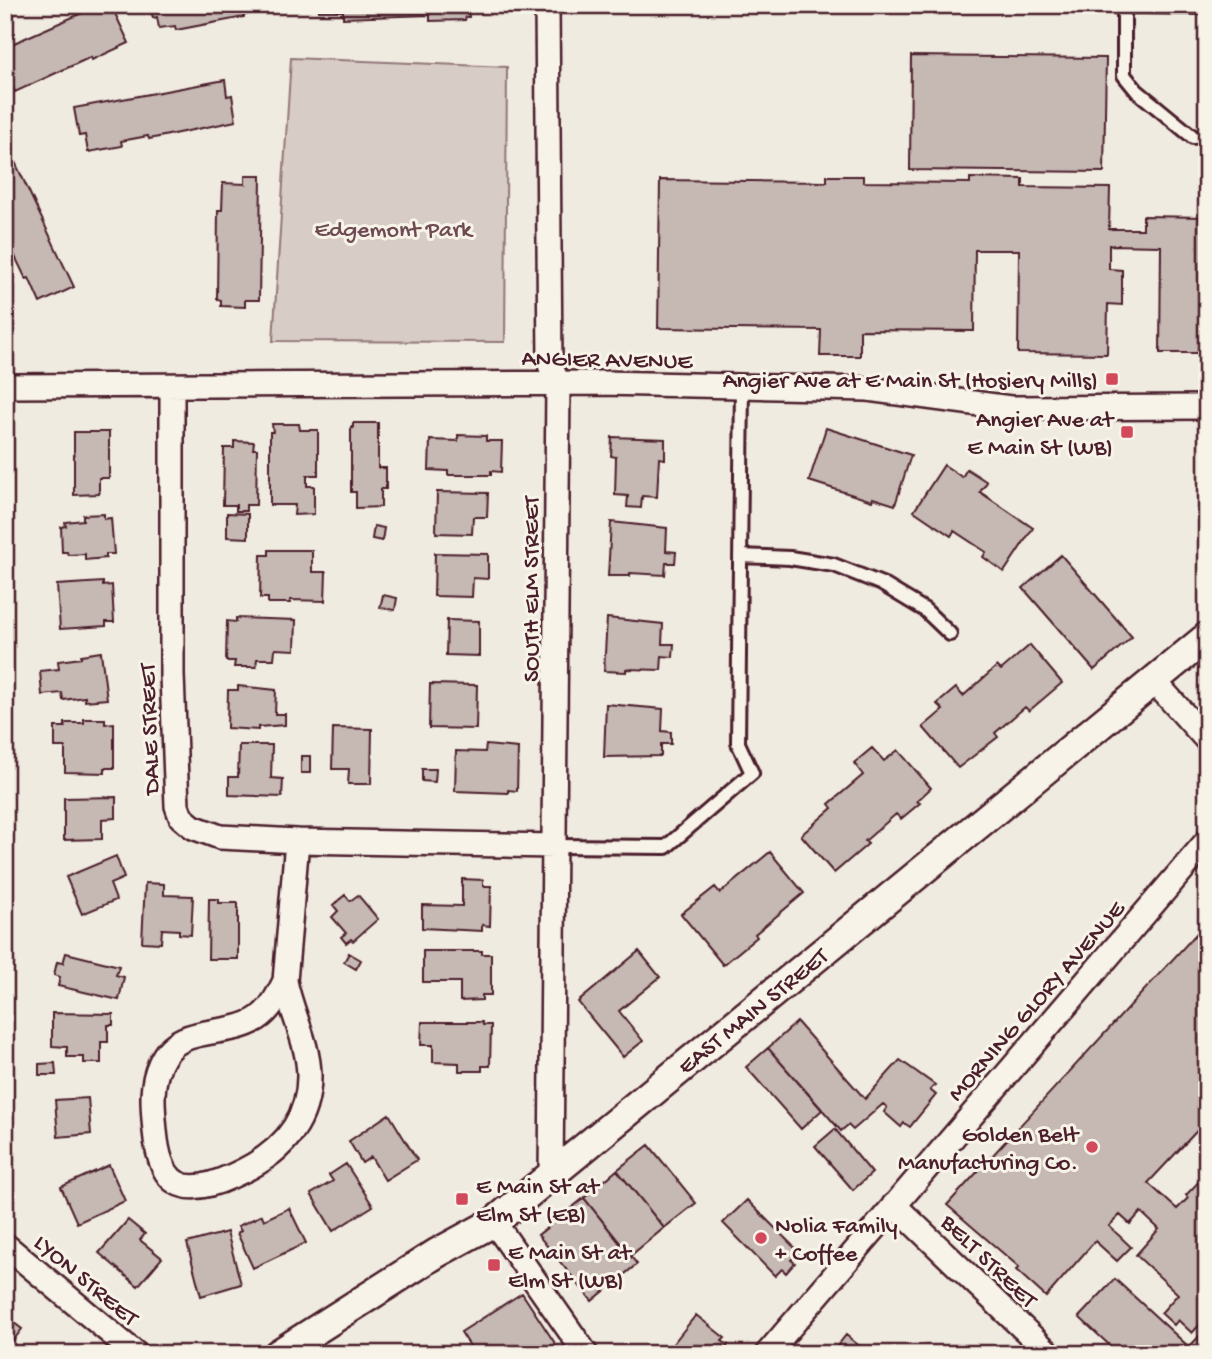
<svg xmlns="http://www.w3.org/2000/svg" width="1212" height="1359" font-family="'Gochi Hand',sans-serif">
	<style>
		.green { fill: #d8cdc6; stroke: #917678; stroke-width: 2 }
		.building { fill: #c6b8b3; stroke: #4a1f2b; stroke-width: 2 }
		.lines { fill: none; stroke-linecap: round; stroke-linejoin: round }
		.service-casing { stroke: #4a1f2b; stroke-width: 18 }
		.minor-casing { stroke: #4a1f2b; stroke-width: 28 }
		.tertiary-casing { stroke: #4a1f2b; stroke-width: 33 }
		.service { stroke: #f7f3e8; stroke-width: 12 }
		.minor { stroke: #f7f3e8; stroke-width: 23 }
		.tertiary { stroke: #f7f3e8; stroke-width: 28 }
		.poi-dot { fill: #d1495b; stroke: #f7f3e8; stroke-width: 2.5 }
		.labels { text-anchor: middle; stroke-width: 6; stroke-linejoin: round; paint-order: stroke }
		.park-label { font-size: 24px; fill: #6e4a52; stroke: #f7f3e8 }
		.street-label { font-size: 24px; fill: #4a1f2b; stroke: #f7f3e8 }
		.poi-label { font-size: 24px; fill: #4a1f2b; stroke: #f7f3e8; text-anchor: end }
	</style>
	<rect width="100%" height="100%" fill="#f0ebe0"/>
	<filter id="ink" filterUnits="userSpaceOnUse"><feTurbulence type="fractalNoise" baseFrequency=".0143" numOctaves="2"/><feDisplacementMap in="SourceGraphic" scale="14" xChannelSelector="R" yChannelSelector="G"/><feConvolveMatrix kernelMatrix="1 2 1 2 8 2 1 2 1" color-interpolation-filters="sRGB"/></filter>
	<g filter="url(#ink)">
		<path class="green" d="M291 58 507 67 505 342 273 341Z"/>
		<path class="building" d="M100 5H111L129 43 92 60 91 57 15 92 9 79 5 81V47Z
			M150 5H265V11L244 15V17L176 30 175 26 159 28 157 17 153 18Z
			M319 5H468L469 17H466L465 20 430 21V15L343 18V11H319Z
			M911 56 1106 58 1104 172 910 170Z
			M225 80 227 96 232 95 236 121 149 139 148 136 121 141 122 146 88 152 85 135 79 136 74 108Z
			M15 162 74 287 40 303 29 278 26 279 5 236V166Z
			M245 176H261L259 300H245V307L221 306V300L217 299 218 210H222L223 183 245 184Z
			M827 176H863V182L970 183V178L1023 179V187L1110 188 1109 229H1143V216L1207 217V353H1160L1161 246 1109 245V269L1122 270V305L1108 304 1107 354 1018 353 1019 250H975L974 331 860 330V356H820L821 330 658 328 660 180 827 182Z
			M353 423H378V468H386V489H381V507L356 508V492H351V427L353 428Z
			M272 424H299L300 430H318V475H307V486H314V514L294 515 295 505H270V432H273Z
			M826 428 911 455 895 505 873 498 872 501 809 481Z
			M74 432H109V478H99V494L74 495Z
			M458 435 486 436V441H502L501 472 491 471V475H448V471L429 470 430 440 458 441Z
			M612 437 665 439V459L659 458 657 497 642 496 641 508 627 507 628 496 615 495 616 457 611 456Z
			M234 441 254 442 253 449H257L256 505H246V511H236V505H223L224 448H234Z
			M944 465 962 477 967 469 987 482 980 492 1033 528 1004 572 983 557 986 552 954 531 951 536 914 511Z
			M437 492 488 493 487 517H473L472 534 436 533Z
			M227 513 248 514V538L227 537Z
			M104 514V519L111 518 114 554H106V558L85 560V554L68 555 67 552H62L61 527 66 526 65 522 83 520V515Z
			M611 522 667 528 666 551 676 552 675 563H666L665 575 630 573V576H608Z
			M374 526 384 528 382 541 372 539Z
			M269 550H312V572H326L325 601 290 600V603H268V598H260L261 555H269Z
			M435 553 488 554V579L473 578 472 597 434 596Z
			M1061 555 1132 637 1094 670 1023 588Z
			M103 582V586L112 585 114 622H106V626L60 629 57 585Z
			M383 595 397 598 395 610 380 608Z
			M236 618 296 620 295 650 275 649 274 659H257L256 667H234L235 661H226L227 621 236 622Z
			M607 618 663 624 662 644H674L673 657 662 656 661 670 626 669V672L604 671Z
			M447 620 479 621V656L446 655Z
			M1030 645 1062 683 1029 711 1025 707 995 733 998 737 958 768 923 727 943 710 937 704 956 688 963 696 997 666 1001 670Z
			M101 652 107 699 85 701V697L63 700 62 693 42 695 40 671 59 669 58 661 81 658V655Z
			M430 684 477 685 476 729 429 728Z
			M238 686 276 690 275 714H285V725L258 727V730L227 728 228 690H238Z
			M606 704 663 709 662 731 671 732V744H661V756L604 757Z
			M84 719H105V724L114 723V768H105V773L65 772V747H55V727H65V723H84Z
			M333 728 372 729 371 784H348L349 769H332Z
			M239 745H272L271 778 283 779 282 797 229 795V777H238Z
			M486 745 518 748 517 791 508 790V793L455 791 456 751 485 752Z
			M872 748 884 761 898 750 931 788 917 801 920 803 901 819 896 814 865 841 868 844 834 873 801 835 832 808 829 804 863 775 854 763Z
			M301 756H310V773H301Z
			M422 769H436L435 782 422 781Z
			M116 797V818L102 819V839L64 840V798Z
			M770 852 804 893 755 934 757 937 723 965 681 914 715 887 720 893Z
			M116 856 124 878 110 884 116 900 82 914 66 877Z
			M462 879 483 880V886H491L490 926 482 925V931L422 928V905L462 906Z
			M145 883 164 884V895L193 896 191 935 179 934V930L162 929 161 943 142 942Z
			M345 895 350 901 358 895 378 919 353 941 351 939 346 943 341 937 346 933 332 917 338 911 333 905Z
			M209 899H219V903H238V959H208Z
			M1207 922V1120L1148 1183 1177 1209 1188 1198 1186 1195 1207 1173V1321L1205 1319 1192 1333 1178 1320 1174 1325 1161 1313 1178 1294 1136 1255 1159 1229 1141 1212 1130 1224 1120 1215 1109 1226 1131 1247 1117 1261 1095 1241 1046 1297 1016 1270 1019 1267 947 1205Z
			M423 951H482V954H491V995H482V1000L460 1001V982H423Z
			M639 951 660 977 619 1011 643 1041 623 1057 578 1002Z
			M66 953 119 966 116 975 124 977 119 1000 58 986 60 977 54 975 57 962 63 963Z
			M349 953 361 960 356 969 344 962Z
			M52 1013 113 1014V1025H108V1042H101V1063H84V1057H67V1047L52 1046Z
			M422 1022H482L483 1025H491L490 1066H482V1071H459V1063L433 1062V1045H421Z
			M797 1022 865 1099 900 1060 935 1085 930 1090 936 1095 910 1127 904 1123 901 1127 884 1112 887 1107 883 1104 853 1130 848 1125 841 1131 768 1048Z
			M768 1048 822 1110 801 1129 746 1067Z
			M55 1063 56 1075H39V1064Z
			M88 1098 91 1134 58 1137 55 1100Z
			M389 1114 417 1160 385 1180 371 1157 362 1163 349 1141Z
			M835 1129 872 1173 853 1190 815 1146Z
			M649 1145 696 1203 664 1228 617 1170Z
			M346 1164 373 1206 333 1231 311 1194 333 1181 329 1175Z
			M109 1165 125 1201 77 1223 61 1187Z
			M617 1170 664 1228 630 1256 584 1198Z
			M584 1198 637 1264 592 1301 538 1235Z
			M747 1200 799 1252 791 1260 795 1263 786 1273 782 1269 775 1276 723 1223Z
			M289 1208 306 1243 253 1268 237 1233 241 1231 238 1226 262 1215 264 1220Z
			M128 1220 145 1234 140 1240 162 1258 138 1286 99 1253Z
			M227 1232 241 1284 201 1296 187 1243Z
			M1115 1279 1189 1347 1207 1328V1354H1119L1079 1317Z
			M522 1293 562 1354H475L461 1332Z
			M696 1315 725 1338 722 1341 728 1345 721 1354H673L668 1350Z
			M5 1316 22 1329 5 1351Z
			M846 1335 869 1354H831Z"/>
		<g class="lines">
			<defs>
				<path id="service" d="M1078 5 1207 7
					M1124 5V75L1137 91 1193 137
					M740 556 790 558 834 565 882 584 925 610 950 634
					M555 846 666 847 752 773 738 743 742 386"/>
				<path id="minor" d="M547 5 550 365 558 383 551 1176
					M5 386 602 383 868 389 1010 408 1207 407
					M172 386V675L177 806 181 817 193 827 220 837 297 841 555 846
					M1154 681 1207 740
					M285 981C291 1012 308 1042 309 1074 310 1126 276 1157 232 1176 182 1199 160 1186 155 1131 153 1107 150 1086 160 1064 178 1022 225 1039 257 1019 271 1010 278 995 285 981Z
					M285 981 297 841
					M894 1205 1050 1354
					M494 1222 586 1354
					M5 1245 136 1354
					M767 1354 1207 841"/>
				<path id="tertiary" d="M278 1354 437 1253 494 1222 1207 637"/>
			</defs>
			<use href="#service" class="service-casing"/>
			<use href="#minor" class="minor-casing"/>
			<use href="#tertiary" class="tertiary-casing"/>
			<use href="#service" class="service"/>
			<use href="#minor" class="minor"/>
			<use href="#tertiary" class="tertiary"/>
		</g>
	</g>
	<g class="poi-dot">
		<rect x="1105" y="372" width="14" height="14" rx="3.5"/>
		<rect x="1120" y="425" width="14" height="14" rx="3.5"/>
		<circle cx="1092" cy="1147" r="7"/>
		<rect x="455" y="1192" width="14" height="14" rx="3.5"/>
		<circle cx="761" cy="1238" r="7"/>
		<rect x="487" y="1258" width="14" height="14" rx="3.5"/>
	</g>
	<g class="labels">
		<g class="park-label">
			<text x="393" y="236">Edgemont Park</text>
		</g>
		<g class="street-label">
			<text transform="translate(607 358) rotate(1)" y="8">ANGIER AVENUE</text>
			<text transform="translate(530 589) rotate(-90)" y="8">SOUTH ELM STREET</text>
			<text transform="translate(148 729) rotate(-92)" y="8">DALE STREET</text>
			<text transform="translate(1035 1000) rotate(-49)" y="8">MORNING GLORY AVENUE</text>
			<text transform="translate(752 1010) rotate(-39)" y="8">EAST MAIN STREET</text>
			<text transform="translate(990 1260) rotate(44)" y="8">BELT STREET</text>
			<text transform="translate(87 1279) rotate(40)" y="8">LYON STREET</text>
		</g>
		<g class="poi-label">
			<text x="1098" y="387">Angier Ave at E Main St (Hosiery Mills)</text>
			<text x="1113" y="426">Angier Ave at<tspan x="1113" dy="28">E Main St (WB)</tspan></text>
			<text x="1078" y="1141">Golden Belt<tspan x="1078" dy="28">Manufacturing Co.</tspan></text>
			<text x="476" y="1193" text-anchor="start">E Main St at<tspan x="476" dy="28">Elm St (EB)</tspan></text>
			<text x="775" y="1232" text-anchor="start">Nolia Family<tspan x="775" dy="28">+ Coffee</tspan></text>
			<text x="508" y="1259" text-anchor="start">E Main St at<tspan x="508" dy="28">Elm St (WB)</tspan></text>
		</g>
	</g>
	<rect width="1212" height="1359" fill="none" stroke="#f7f3e8" stroke-width="28"/>
	<rect x="14" y="14" width="1184" height="1331" fill="none" stroke="#4a1f2b" stroke-width="2.5" filter="url(#ink)"/>
</svg>
